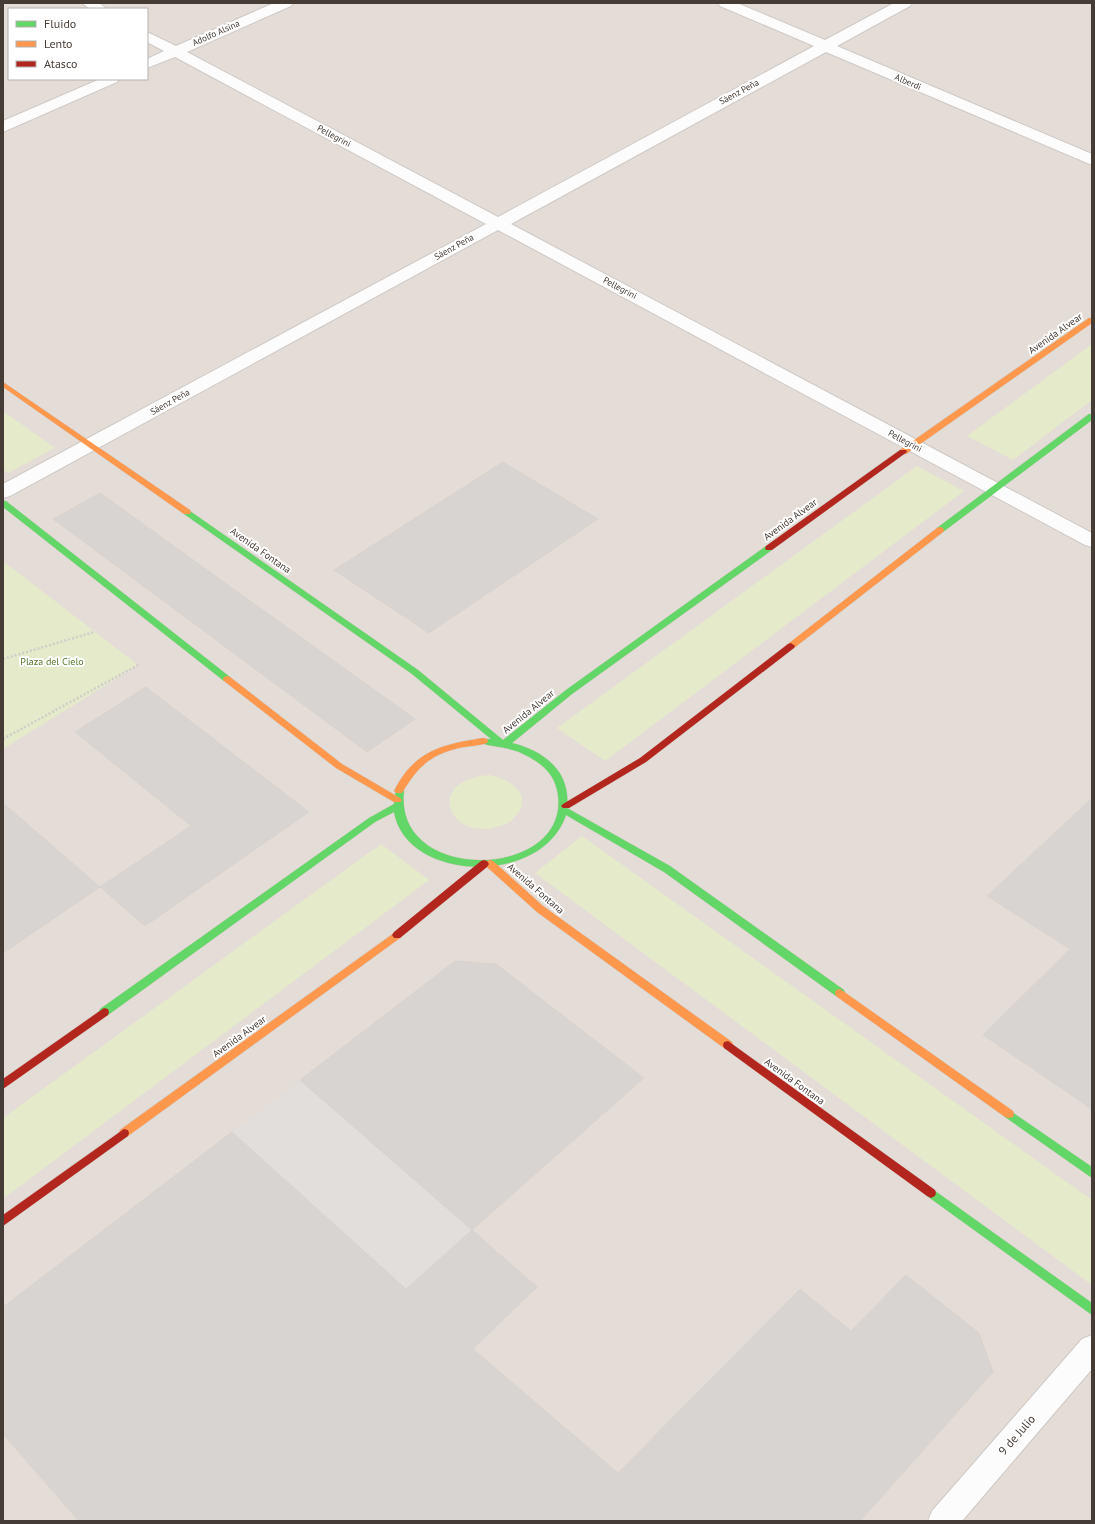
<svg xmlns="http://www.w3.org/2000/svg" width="1095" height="1524" font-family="'PT Sans',sans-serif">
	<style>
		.residential { fill: #e4ddd7; fill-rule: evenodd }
		.green { fill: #e4eaca }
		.parking { fill: #e2dedb }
		.building { fill: #d8d4d1; stroke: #d8d3cf }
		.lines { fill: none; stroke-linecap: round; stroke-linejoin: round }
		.street-casing { stroke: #cdc9c6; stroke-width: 2 }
		.fast-casing { stroke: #d1cac2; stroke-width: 1 }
		.slow-casing { stroke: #d1cac2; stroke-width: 1 }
		.jam-casing { stroke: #d1cac2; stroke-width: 1 }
		.path { stroke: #d1cdcb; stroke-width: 2.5; stroke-dasharray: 2 2; stroke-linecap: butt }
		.street { fill: #fdfcfc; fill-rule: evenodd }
		.fast { fill: #63d668; fill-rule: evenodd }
		.slow { fill: #ff974d; fill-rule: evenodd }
		.jam { fill: #b3261e; fill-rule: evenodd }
		.labels { text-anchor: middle; stroke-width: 4; stroke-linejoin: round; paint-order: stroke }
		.far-street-label { font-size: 9px; fill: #463c36; stroke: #fff }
		.street-label { font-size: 10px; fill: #463c36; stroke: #fff }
		.park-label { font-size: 10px; fill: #577729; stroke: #fff }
		.near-street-label { font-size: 12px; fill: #463c36; stroke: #fff }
	</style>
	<rect width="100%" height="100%" fill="#f0edea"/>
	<path class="residential" d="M3 3H1092V1521H3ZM9 9H147V79H9Z"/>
	<path class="green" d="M1092 344V400L1013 460 967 436Z
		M3 411 55 448 8 473 3 469Z
		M917 466 964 491 605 761 557 728Z
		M3 561 138 665 3 749Z
		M489 775C512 779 537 798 512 820 507 825 500 826 493 828 446 837 427 780 489 775Z
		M582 836 1092 1200V1285L535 873Z
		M381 844 429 880 3 1199V1118Z"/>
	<path class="parking" d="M300 1080 472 1230 406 1289 232 1132Z"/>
	<path class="building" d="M503 462 598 519 429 633 334 570Z
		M100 493 415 719 367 752 53 519Z
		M146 687 309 812 145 926 100 887 191 826 75 732Z
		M1092 798V1109L983 1035 1070 949 987 896Z
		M3 803 100 887 3 953Z
		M455 961 496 964 644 1078 472 1230 537 1287 473 1349 618 1473 800 1289 851 1331 906 1275 979 1333 993 1372 860 1521H79L3 1434V1307L232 1132 406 1289 472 1230 300 1080Z"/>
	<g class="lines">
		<defs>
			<path id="street" d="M82 3H99L107 9H90Z
				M274 3H293L291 6 187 52 498 217 814 46 720 6 718 3H737L825 40 894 3H912L910 6 837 46 1092 154V165L826 52 511 224 1092 533V547L1085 545 498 230 10 496 3 498V484L486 224 175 57 147 68V59L164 51 147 42V32L176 46Z
				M100 79H119L117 82 3 132V121Z
				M1092 1335V1369L962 1521H928L932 1511 1082 1339Z"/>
			<path id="fast" d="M1089 414H1092V420L943 532H937L936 530 937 528Z
				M3 501H6L230 677 231 679 230 681H224L3 507Z
				M187 509 418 670 503 740 566 690 766 546H772L773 548 772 550 572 694 512 743C544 751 571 771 567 808L670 866 844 990 845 993 844 996 840 997 836 996 664 872 566 815C542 887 406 882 394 812L375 822 108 1015 104 1016 100 1015 99 1012 100 1009 369 818 394 804 396 789 399 788 404 791C393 885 569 880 558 795 555 772 539 761 519 752 507 747 493 747 481 743L480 741 481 739H491L412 674 184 514 183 512 184 510Z
				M1009 1110 1092 1167V1178L1005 1117 1004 1114 1005 1111Z
				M931 1188 1092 1303V1315L927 1196 926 1193 927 1190Z"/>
			<path id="slow" d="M1089 318H1092V323L906 454H900V450Z
				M3 382 190 510 191 512 190 514H184L3 387Z
				M940 527 943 528 944 530 943 532 794 648H788L787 646 788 644 937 528Z
				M227 676 230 677 342 764 400 798 402 800 400 802H394L336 768 224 681 223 679 224 677Z
				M484 738 487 739 488 741 487 743C478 746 468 746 459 748 429 755 417 768 402 793H396L394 791C414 751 442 744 484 738Z
				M490 860 493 861 543 906 732 1042 733 1045 732 1048 728 1049 724 1048 537 912 487 867 485 864 487 861Z
				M397 931 400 932 402 935 400 938 128 1136 124 1137 120 1136 119 1133 120 1130Z
				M840 989 1013 1111 1014 1114 1013 1117 1009 1118 1005 1117 836 996 835 993 836 990Z"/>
			<path id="jam" d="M900 450H906L907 452 772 550H766L765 548 766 546Z
				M791 643 795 646 794 648 646 762 569 808H563L561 806 563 804 640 758 788 644Z
				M484 860 487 861 489 864 487 867 400 938H394L392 935 394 932 481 861Z
				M104 1008 108 1009 109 1012 108 1015 3 1089V1079Z
				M728 1041 935 1190 936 1193 935 1196 931 1198 927 1196 724 1048 723 1045 724 1042Z
				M124 1129 128 1130 129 1133 128 1136 3 1226V1215Z"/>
		</defs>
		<use href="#street" class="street-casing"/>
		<use href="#fast" class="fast-casing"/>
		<use href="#slow" class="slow-casing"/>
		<use href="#jam" class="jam-casing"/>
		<path class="path" d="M3 659 94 632
			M3 739 138 665"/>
		<use href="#street" class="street"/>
		<use href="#fast" class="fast"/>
		<use href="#slow" class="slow"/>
		<use href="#jam" class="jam"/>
	</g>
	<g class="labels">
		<g class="far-street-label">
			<text transform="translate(216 33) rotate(-24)" y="3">Adolfo Alsina</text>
			<text transform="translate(908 82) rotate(23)" y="3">Alberdi</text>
			<text transform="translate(739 92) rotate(-28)" y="3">Sáenz Peña</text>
			<text transform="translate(334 136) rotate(28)" y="3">Pellegrini</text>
			<text transform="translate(454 247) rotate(-29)" y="3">Sáenz Peña</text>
			<text transform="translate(620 288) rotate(28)" y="3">Pellegrini</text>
			<text transform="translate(170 402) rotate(-29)" y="3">Sáenz Peña</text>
			<text transform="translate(905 441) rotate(28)" y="3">Pellegrini</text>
		</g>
		<g class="street-label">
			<text transform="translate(1055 333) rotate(-35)" y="4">Avenida Alvear</text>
			<text transform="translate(790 519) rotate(-36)" y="4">Avenida Alvear</text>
			<text transform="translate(261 550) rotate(35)" y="4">Avenida Fontana</text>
			<text transform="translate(528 711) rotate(-39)" y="4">Avenida Alvear</text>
			<text transform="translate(536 888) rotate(41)" y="4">Avenida Fontana</text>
			<text transform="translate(239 1036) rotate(-36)" y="4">Avenida Alvear</text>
			<text transform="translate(795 1081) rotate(36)" y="4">Avenida Fontana</text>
		</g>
		<g class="park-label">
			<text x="52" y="665">Plaza del Cielo</text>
		</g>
		<g class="near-street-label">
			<text transform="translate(1017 1435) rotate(-49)" y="4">9 de Julio</text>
		</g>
	</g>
	<rect width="1095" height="1524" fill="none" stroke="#463c36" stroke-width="8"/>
	<rect x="8" y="8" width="140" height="72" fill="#ffffff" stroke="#b5b1af"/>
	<rect x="16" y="21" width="20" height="6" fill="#63d668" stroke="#b5b1af"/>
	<text x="44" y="28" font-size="12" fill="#463c36">Fluido</text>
	<rect x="16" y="41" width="20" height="6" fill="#ff974d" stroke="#b5b1af"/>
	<text x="44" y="48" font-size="12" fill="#463c36">Lento</text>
	<rect x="16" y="61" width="20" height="6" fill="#b3261e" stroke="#b5b1af"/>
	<text x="44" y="68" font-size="12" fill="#463c36">Atasco</text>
</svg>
